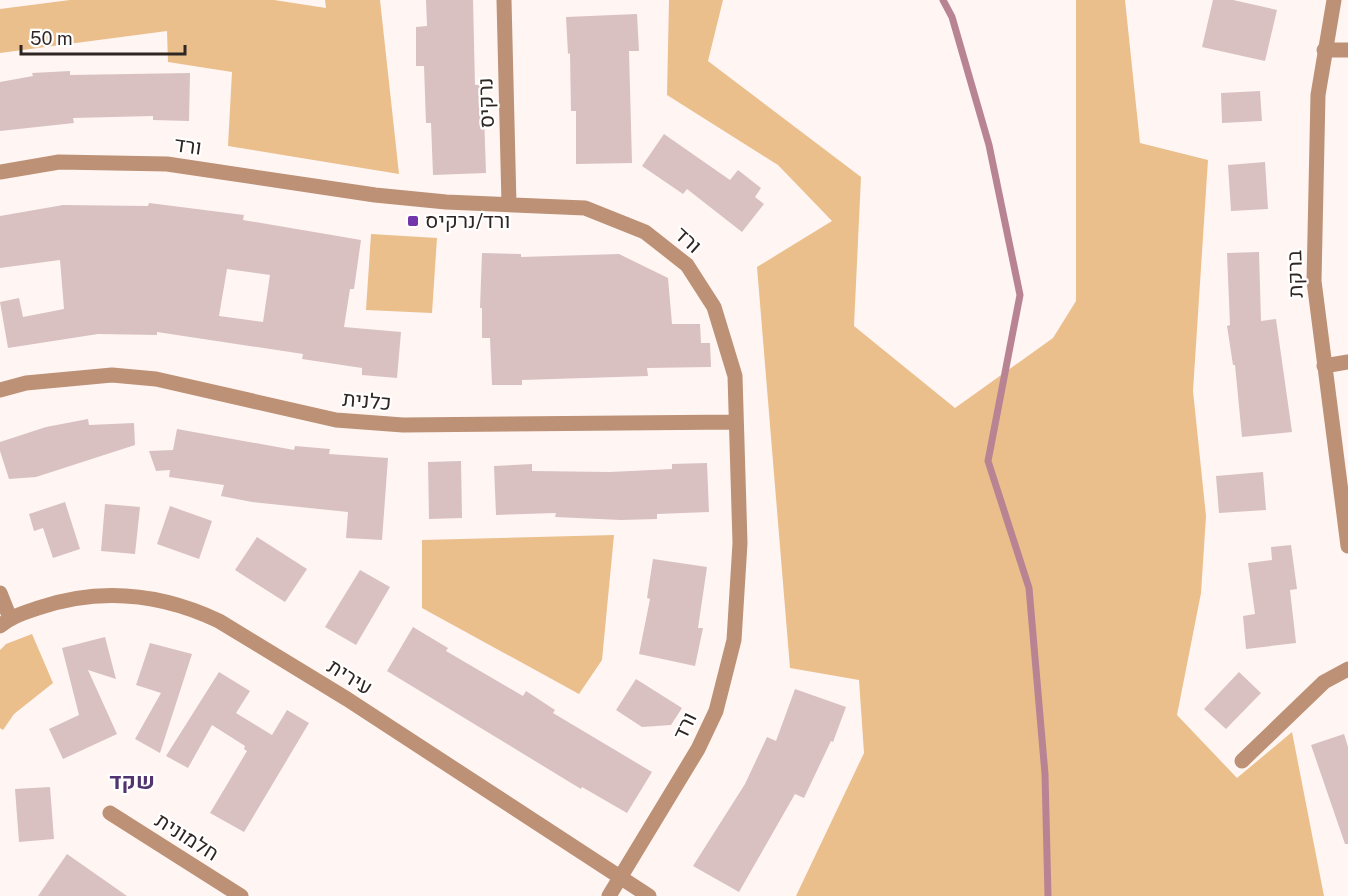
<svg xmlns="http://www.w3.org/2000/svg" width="1348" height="896" font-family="'Public Sans',Heebo,sans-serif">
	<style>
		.green { fill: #eabf8c }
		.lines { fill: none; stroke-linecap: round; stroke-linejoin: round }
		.stream { stroke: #b88493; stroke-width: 7 }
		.building { fill: #d9c1c1; fill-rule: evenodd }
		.minor { stroke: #bd9176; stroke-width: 15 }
		.poi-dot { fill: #7235ab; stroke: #fff; stroke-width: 2 }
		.labels { text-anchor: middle; stroke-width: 4.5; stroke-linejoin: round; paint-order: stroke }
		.street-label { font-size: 21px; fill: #2f2624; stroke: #fff }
		.poi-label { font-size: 21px; fill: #2f2624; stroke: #fff; text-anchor: start }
		.neighbourhood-label { font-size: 22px; font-weight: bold; fill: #513570; stroke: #fff }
	</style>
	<rect width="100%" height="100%" fill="#fff5f3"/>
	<path class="green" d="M70 0H274L326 8 325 0H380L399 174 228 146 232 72 168 62 167 31 0 53V9Z
		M669 0H723L708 61 861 177 854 326 955 408 1053 338 1076 301V0H1125L1140 143 1208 160 1193 391 1206 516 1201 593 1177 715 1237 778 1292 732 1324 896H796L864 753 859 680 790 668 757 267 832 221 778 165 667 95Z
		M371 234 437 238 432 313 366 310Z
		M614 535 602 660 579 694 422 608V540Z
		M32 634 53 683 14 714 3 730 0 728V650L6 644Z"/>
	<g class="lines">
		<path class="stream" d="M943 0 952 17 989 145 1020 295 988 461 1029 588 1045 774 1048 896"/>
	</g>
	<path class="building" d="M426 0H473L475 85 483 84 486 173 433 175 431 123H426L424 66H416V27L427 26Z
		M1213 0H1233L1277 10 1265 61 1202 47Z
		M637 14 639 51H629L632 163 576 164V111H571L570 53 568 54 566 17Z
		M70 71V75L190 73 189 121 153 120V116L73 118 74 123 0 131V82L33 76 32 73Z
		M1260 91 1262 121 1222 123 1221 93Z
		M664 134 730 180 738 170 761 188 755 197 764 204 742 232 687 189 683 194 642 166Z
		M1265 162 1268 209 1231 211 1228 165Z
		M149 203 244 215 243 220 361 240 354 289H350L344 327 401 332 397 378 362 375V368L302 359 303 354 157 332V335L98 334 8 348 0 302 19 298 23 317 64 309 60 260 0 268V216L63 205 148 206ZM227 269 270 275 263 322 219 316Z
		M1259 252 1261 321 1276 319 1292 432 1242 437 1235 365H1233L1227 326 1230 325 1227 253Z
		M482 253 521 254V257L619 254 668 278 672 324H700L701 343H710L711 367 647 368 648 376 522 380V385H492L490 338H482V308H480Z
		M88 419 89 425 134 423 135 445 36 477 9 479 0 451V442L46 427Z
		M177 429 294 450 295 446 330 449 329 454 388 458 382 540 346 538 348 512 252 502 221 496 224 485 169 477 170 470 156 471 149 451 173 450Z
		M461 461 462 518 429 519 428 462Z
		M707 463 709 512 657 514V519L621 520 555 517 556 513 496 515 494 466 532 464V471L610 472 672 469V464Z
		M1263 472 1266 510 1219 513 1216 476Z
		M65 502 80 549 53 558 43 528 34 531 29 514Z
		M105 504 140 507 135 554 101 551Z
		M170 506 212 521 199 559 157 544Z
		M257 537 307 569 285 602 235 570Z
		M1291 545 1297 589 1290 590 1296 643 1246 649 1243 616 1255 614 1248 563 1272 560 1271 547Z
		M653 559 707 567 698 628H703L695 666 639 654 650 599 647 598Z
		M360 570 390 587 356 645 325 627Z
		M413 627 448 648 446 651 523 696 526 691 555 710 553 713 652 772 627 813 582 787 581 789 387 671Z
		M105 637 116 679 88 670 117 734 63 759 49 729 79 715 62 648Z
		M150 643 192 654 160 753 135 739 161 693 136 685Z
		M219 672 250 691 236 713 272 735 287 710 309 723 244 832 210 813 247 751 244 749 245 746 212 725 188 768 166 756Z
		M1239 672 1261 693 1226 729 1204 709Z
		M636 679 682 708 671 725 642 727 616 710Z
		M795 689 846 707 833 742 831 741 804 798 795 794 739 892 693 866 745 784 767 737 776 741Z
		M1344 734 1348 747V844H1345L1311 745Z
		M50 787 54 839 19 842 15 789Z
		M67 854 127 896H38Z"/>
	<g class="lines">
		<path class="minor" d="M504 0 509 204
			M1334 0 1318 95 1314 281 1348 546
			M1324 50H1348
			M0 172 59 162 167 164 375 195 446 202 585 208 645 232 687 265 714 307 735 376 740 543 734 640 716 711 698 749 609 896
			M1324 366 1348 362
			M0 390 26 383 112 375 156 379 336 420 403 425 736 422
			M0 593 10 618
			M0 626C12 616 24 613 38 608 100 587 160 593 219 621L347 699 649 896
			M1242 761 1324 682 1348 669
			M110 813 241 896"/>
	</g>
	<rect class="poi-dot" x="407" y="215" width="12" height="12" rx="3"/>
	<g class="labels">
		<g class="street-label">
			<text transform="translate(486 103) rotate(-92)" y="7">נרקיס</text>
			<text transform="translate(188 146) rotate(8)" y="7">ורד</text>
			<text transform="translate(688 240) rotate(42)" y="7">ורד</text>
			<text transform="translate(1295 274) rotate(-92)" y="7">ברקת</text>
			<text transform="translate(367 401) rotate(5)" y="7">כלנית</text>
			<text transform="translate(350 677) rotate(32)" y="7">עירית</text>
			<text transform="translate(685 726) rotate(-64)" y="7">ורד</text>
			<text transform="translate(187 837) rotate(32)" y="7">חלמונית</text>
		</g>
		<g class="poi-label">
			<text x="425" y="228">ורד/נרקיס</text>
		</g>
		<g class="neighbourhood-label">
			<text x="132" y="789">שקד</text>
		</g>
	</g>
	<path d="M21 45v9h164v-9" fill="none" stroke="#2f2624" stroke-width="3"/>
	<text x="30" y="45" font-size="18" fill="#2f2624" stroke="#ffffff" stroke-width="4.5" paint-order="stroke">50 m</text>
</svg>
